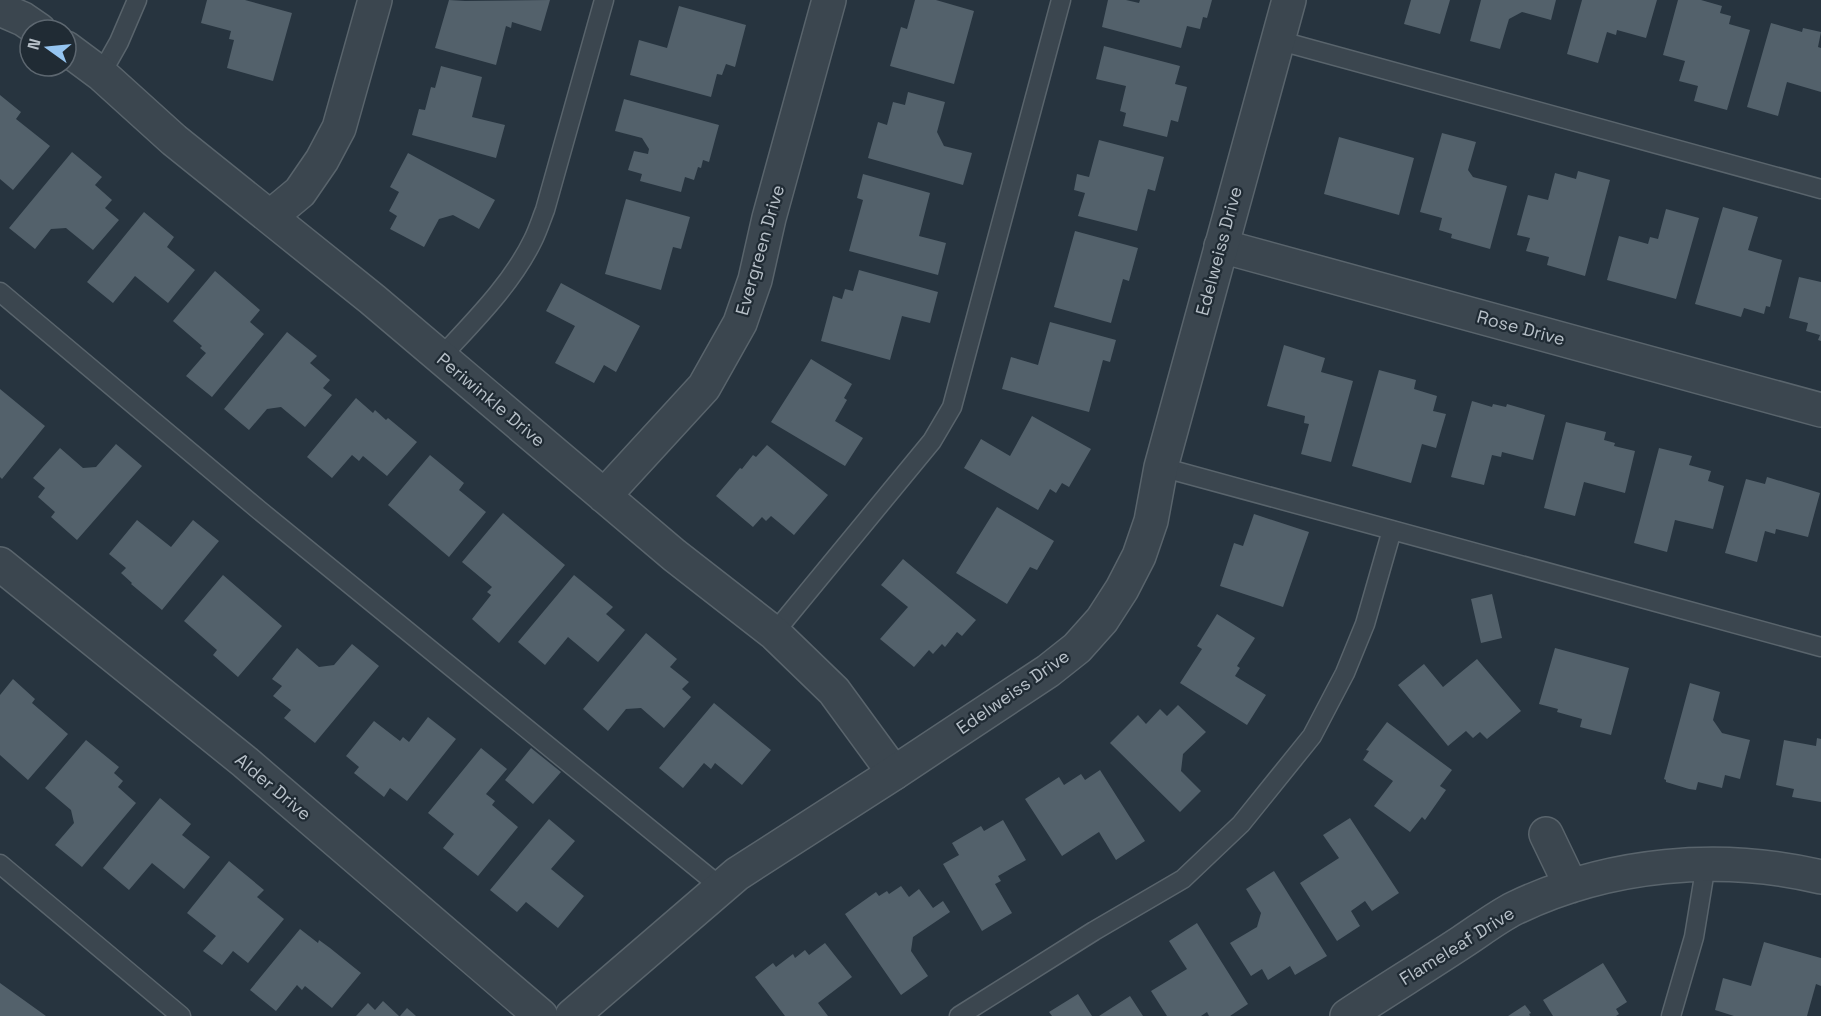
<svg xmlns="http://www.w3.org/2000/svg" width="1821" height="1016" font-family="'Space Grotesk',sans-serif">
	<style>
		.building { fill: #53616b }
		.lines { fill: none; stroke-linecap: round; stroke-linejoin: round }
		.service-casing { stroke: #59646c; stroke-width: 21 }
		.minor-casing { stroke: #59646c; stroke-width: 36 }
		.tertiary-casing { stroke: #59646c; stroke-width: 36 }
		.service { stroke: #3b464f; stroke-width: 18 }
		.minor { stroke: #3b464f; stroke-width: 33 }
		.tertiary { stroke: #3b464f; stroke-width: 33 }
		.labels { text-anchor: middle; stroke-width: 4.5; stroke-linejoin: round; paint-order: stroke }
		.street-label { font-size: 18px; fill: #b8c1c9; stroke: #202b34 }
	</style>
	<rect width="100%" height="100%" fill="#27343f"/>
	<path class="building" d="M207 0H245L292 13 273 81 227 68 234 40 229 39 231 31 201 23Z
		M449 0 465 1 550 0 541 31 512 22 511 28 506 26 496 65 435 48Z
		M915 0H936L974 11 954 84 890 66 901 27 907 29Z
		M1108 0H1126L1139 3 1140 0H1212L1207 18 1203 17 1200 29 1187 26 1181 48 1102 27Z
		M1411 0H1450L1440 34 1404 24Z
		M1481 0H1556L1551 20 1522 12 1509 19 1500 49 1470 41Z
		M1582 0H1657L1646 38 1617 30 1616 35 1607 32 1598 63 1567 54Z
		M1678 0H1701L1722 6 1720 13 1731 16 1729 24 1750 30 1727 110 1694 101 1698 86 1679 81 1685 61 1663 55Z
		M679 6 746 25 735 67 726 64 722 75 717 74 711 97 630 75 639 40 667 48Z
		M1771 23 1802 32 1803 28 1821 32 1818 47 1821 48V92L1787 82 1778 116 1747 107Z
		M1104 46 1180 66 1175 84 1187 87 1178 122 1171 120 1167 137 1123 126 1126 113 1120 111 1126 86 1096 79Z
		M441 66 482 77 472 117 505 125 496 158 412 135 419 109 425 110 431 87 435 88Z
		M908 92 945 102 937 132 944 146 972 153 963 185 868 158 878 122 887 125 893 102 905 105Z
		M0 95 21 112 16 119 50 146 13 190 0 179Z
		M624 99 719 125 709 162 703 160 701 168 698 167 694 180 685 177 681 192 640 181 642 174 628 170 634 151 648 154 649 149 642 138 615 131Z
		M1442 133 1476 142 1468 170 1473 177 1507 186 1490 249 1451 238 1452 234 1439 230 1442 218 1420 212Z
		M1339 137 1414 158 1399 215 1324 194Z
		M1099 140 1164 157 1155 191 1148 189 1137 231 1078 216 1085 193 1074 190 1077 174 1089 177Z
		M72 152 102 177 95 185 112 200 105 208 119 220 93 250 66 228 51 229 35 249 9 228Z
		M408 153 495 200 479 229 453 215 439 219 424 247 390 229 397 216 389 211 399 192 390 187Z
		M1578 171 1610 180 1585 276 1547 265 1549 257 1526 251 1530 238 1517 235 1528 195 1548 200 1555 173 1576 179Z
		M863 174 930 193 919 236 946 243 938 275 849 251 863 200 857 198Z
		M626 199 690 217 681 249 673 247 661 290 605 274Z
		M1723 207 1758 217 1748 250 1782 260 1770 307 1766 306 1764 314 1744 308 1741 317 1695 304Z
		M1666 209 1699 218 1676 299 1607 280 1619 236 1648 244 1650 237 1658 239Z
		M144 212 174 237 167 247 195 270 168 303 135 276 113 303 87 282Z
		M1075 231 1138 248 1129 281 1123 279 1111 323 1054 307Z
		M859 270 938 292 930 323 902 316 890 360 821 341 833 296 842 299 845 289 853 291Z
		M215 271 260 310 250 322 264 334 212 397 186 376 206 353 200 348 202 346 173 321Z
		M1799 277 1821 282V341L1818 340 1820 335 1806 331 1808 323 1789 318Z
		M561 283 640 326 616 372 604 365 594 383 555 363 575 326 546 311Z
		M1050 322 1116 340 1110 362 1103 360 1089 412 1002 389 1011 357 1038 365Z
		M287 332 317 356 310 363 330 380 323 388 332 395 305 427 281 407 267 409 249 430 224 409Z
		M1284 345 1325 358 1321 372 1353 381 1331 462 1301 454 1309 424 1304 423 1305 416 1267 406Z
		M811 359 852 384 844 398 847 400 835 421 863 438 845 466 771 422Z
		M1379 370 1416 380 1414 389 1437 396 1433 411 1446 414 1436 448 1422 444 1411 483 1352 466Z
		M0 389 45 426 2 479 0 477Z
		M356 398 373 413 375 410 386 420 388 418 417 442 387 476 363 456 359 461 352 455 332 478 307 457Z
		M1472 401 1492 407 1493 404 1506 407 1507 404 1545 415 1533 460 1502 452 1501 457 1492 455 1484 485 1451 477Z
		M1032 416 1091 449 1069 487 1062 483 1056 493 1050 489 1038 510 964 468 981 439 1010 456Z
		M1566 422 1606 432 1604 440 1615 443 1614 446 1635 451 1625 493 1584 482 1575 516 1544 508Z
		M116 444 142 466 77 540 51 517 55 512 38 497 45 488 33 478 60 448 83 468 96 467Z
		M767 445 828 495 794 535 771 516 766 521 762 517 753 527 716 496 740 468 742 469 753 455 756 457Z
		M1659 448 1692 456 1689 465 1711 471 1708 481 1724 486 1713 529 1675 520 1667 552 1634 543Z
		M430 455 464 483 459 490 486 512 449 557 388 505Z
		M1767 477 1820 493 1808 537 1776 529 1775 534 1765 531 1757 562 1725 553 1746 479 1765 484Z
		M997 507 1054 541 1037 570 1030 567 1007 604 956 573Z
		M503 513 565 565 499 643 472 619 491 595 487 592 492 587 462 562Z
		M1254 514 1309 532 1283 607 1220 586 1234 543 1243 546Z
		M137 520 171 547 193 520 219 541 162 610 131 584 132 583 121 573 126 568 109 554Z
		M903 559 976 620 962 636 957 632 945 647 942 644 933 654 929 650 914 667 880 639 908 607 881 585Z
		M223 575 282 626 238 677 213 655 217 650 184 621Z
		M574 575 613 607 606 614 625 630 598 662 568 637 545 665 518 642Z
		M1492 594 1502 638 1481 643 1471 599Z
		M1217 614 1255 638 1237 666 1240 668 1235 676 1266 695 1247 725 1180 683 1202 649 1197 646Z
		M646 633 677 659 670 667 689 682 682 689 691 697 664 728 641 708 626 709 608 731 583 709Z
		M352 644 379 666 315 743 284 718 291 710 273 696 282 686 272 679 297 648 319 667 334 665Z
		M1555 648 1629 668 1611 735 1580 727 1582 719 1557 712 1558 709 1539 704Z
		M1477 659 1521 711 1487 739 1480 732 1473 738 1466 731 1448 746 1398 685 1424 664 1443 687Z
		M13 679 35 699 32 703 68 734 28 780 0 755V695Z
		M1690 683 1720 692 1713 720 1722 733 1750 740 1740 779 1725 775 1722 788 1698 782 1696 790 1689 789 1666 782V780L1664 779Z
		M714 703 771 750 742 785 715 763 711 769 704 763 683 788 659 768Z
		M1178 705 1206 732 1183 754 1181 771 1201 791 1180 812 1110 743 1138 715 1146 724 1160 709 1167 716Z
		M428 717 456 739 407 801 390 788 384 797 354 773 359 767 346 756 374 721 400 741 403 737 409 742Z
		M1387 722 1452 770 1440 786 1446 790 1425 820 1422 817 1410 832 1374 806 1393 781 1363 760 1369 751 1366 750Z
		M1817 738 1821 739V802L1792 797 1794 789 1776 785 1784 740 1816 746Z
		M86 740 119 767 114 773 123 781 118 787 136 803 82 867 55 845 74 823 71 810 45 788Z
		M481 748 507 769 486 794 495 801 492 805 518 827 478 876 443 848 454 834 428 813Z
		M531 748 561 772 533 804 505 780Z
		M1100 770 1145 841 1116 860 1099 832 1062 856 1025 799 1059 777 1064 785 1081 774 1085 780Z
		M160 798 191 824 182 835 210 857 184 889 152 863 129 890 103 868Z
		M1350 818 1399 893 1372 911 1365 901 1351 911 1360 926 1337 941 1300 883 1339 858 1323 835Z
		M549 819 575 841 551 869 584 896 558 928 526 902 517 912 490 890Z
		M1003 820 1026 860 998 876 1001 881 995 884 1012 913 982 931 943 864 959 855 952 843 981 826 984 831Z
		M229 861 264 890 257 897 284 919 248 963 233 951 222 965 203 951 216 936 187 913Z
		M1274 871 1327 956 1295 975 1290 966 1268 980 1262 969 1251 976 1230 943 1257 927 1261 913 1246 889Z
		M901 886 909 897 919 889 933 908 943 901 950 912 913 937 911 951 928 976 901 995 845 914 876 892 879 896 887 891 889 894Z
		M1197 923 1248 1004 1230 1016H1209L1207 1012 1201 1016H1167L1151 991 1187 969 1169 941Z
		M300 929 318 943 319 940 330 948 361 973 332 1008 305 986 302 990 297 985 276 1011 250 990Z
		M1764 942 1821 958V986L1816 984 1807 1016H1734L1715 1010 1723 978 1751 986Z
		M825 943 852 977 818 1003 828 1016H785L755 977 773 963 776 967 793 954 795 958 805 950 809 955Z
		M1603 963 1627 1002 1616 1009 1619 1014 1616 1016H1553L1543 1000Z
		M0 983 46 1016H0Z
		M1078 994 1092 1016H1052L1049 1012Z
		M1130 996 1143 1016H1099Z
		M383 1001 399 1016H356L368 1003 375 1010Z
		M1525 1005 1531 1013 1529 1014 1530 1016H1508Z
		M407 1008 416 1016H400Z"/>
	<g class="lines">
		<defs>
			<path id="service" d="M1277 40 1821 189
				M101 74 119 42 137 0
				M0 292 259 510 722 888
				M441 357C474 321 511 285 533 240 538 230 541 220 545 210L604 0
				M1161 467 1821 647
				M774 633 932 441 952 407 1061 0
				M0 864 181 1016
				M959 1016 1094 931 1183 879 1241 824 1312 736 1345 673 1365 624 1392 530
				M1671 1016 1694 937 1706 864"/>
			<path id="minor" d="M0 9 23 19 39 30
				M66 48 101 74 174 140 372 299 674 555 774 633 834 691 894 773
				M270 217 300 192 322 160 339 128 375 0
				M1221 246 1821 410
				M604 496 704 387 740 323 755 280 769 218 829 0
				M0 564 245 762 541 1016
				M1546 834 1571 886
				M1347 1016C1385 991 1424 967 1462 942 1479 931 1497 917 1515 908 1609 863 1720 853 1821 877"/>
			<path id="tertiary" d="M572 1016 737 874 894 773 1048 671 1077 648 1102 620 1122 589 1139 556 1151 521 1161 467 1289 0"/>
		</defs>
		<use href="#service" class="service-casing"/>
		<use href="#minor" class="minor-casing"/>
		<use href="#tertiary" class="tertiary-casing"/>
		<use href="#service" class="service"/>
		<use href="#minor" class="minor"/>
		<use href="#tertiary" class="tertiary"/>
	</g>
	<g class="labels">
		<g class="street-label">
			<text transform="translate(760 250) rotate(-74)" y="6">Evergreen Drive</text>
			<text transform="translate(1219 251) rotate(-75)" y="6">Edelweiss Drive</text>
			<text transform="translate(1521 328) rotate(15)" y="6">Rose Drive</text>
			<text transform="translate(491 400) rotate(40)" y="6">Periwinkle Drive</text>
			<text transform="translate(1013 692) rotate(-35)" y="6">Edelweiss Drive</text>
			<text transform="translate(273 787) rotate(40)" y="6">Alder Drive</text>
			<text transform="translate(1457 946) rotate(-32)" y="6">Flameleaf Drive</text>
		</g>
	</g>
	<g transform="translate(48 48) rotate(285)"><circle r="28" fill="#202b34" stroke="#5d6770" stroke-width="1.5"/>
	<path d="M0-4.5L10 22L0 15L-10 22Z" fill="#95c5f1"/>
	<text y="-9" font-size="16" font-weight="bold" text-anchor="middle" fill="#b8c1c9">N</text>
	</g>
</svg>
